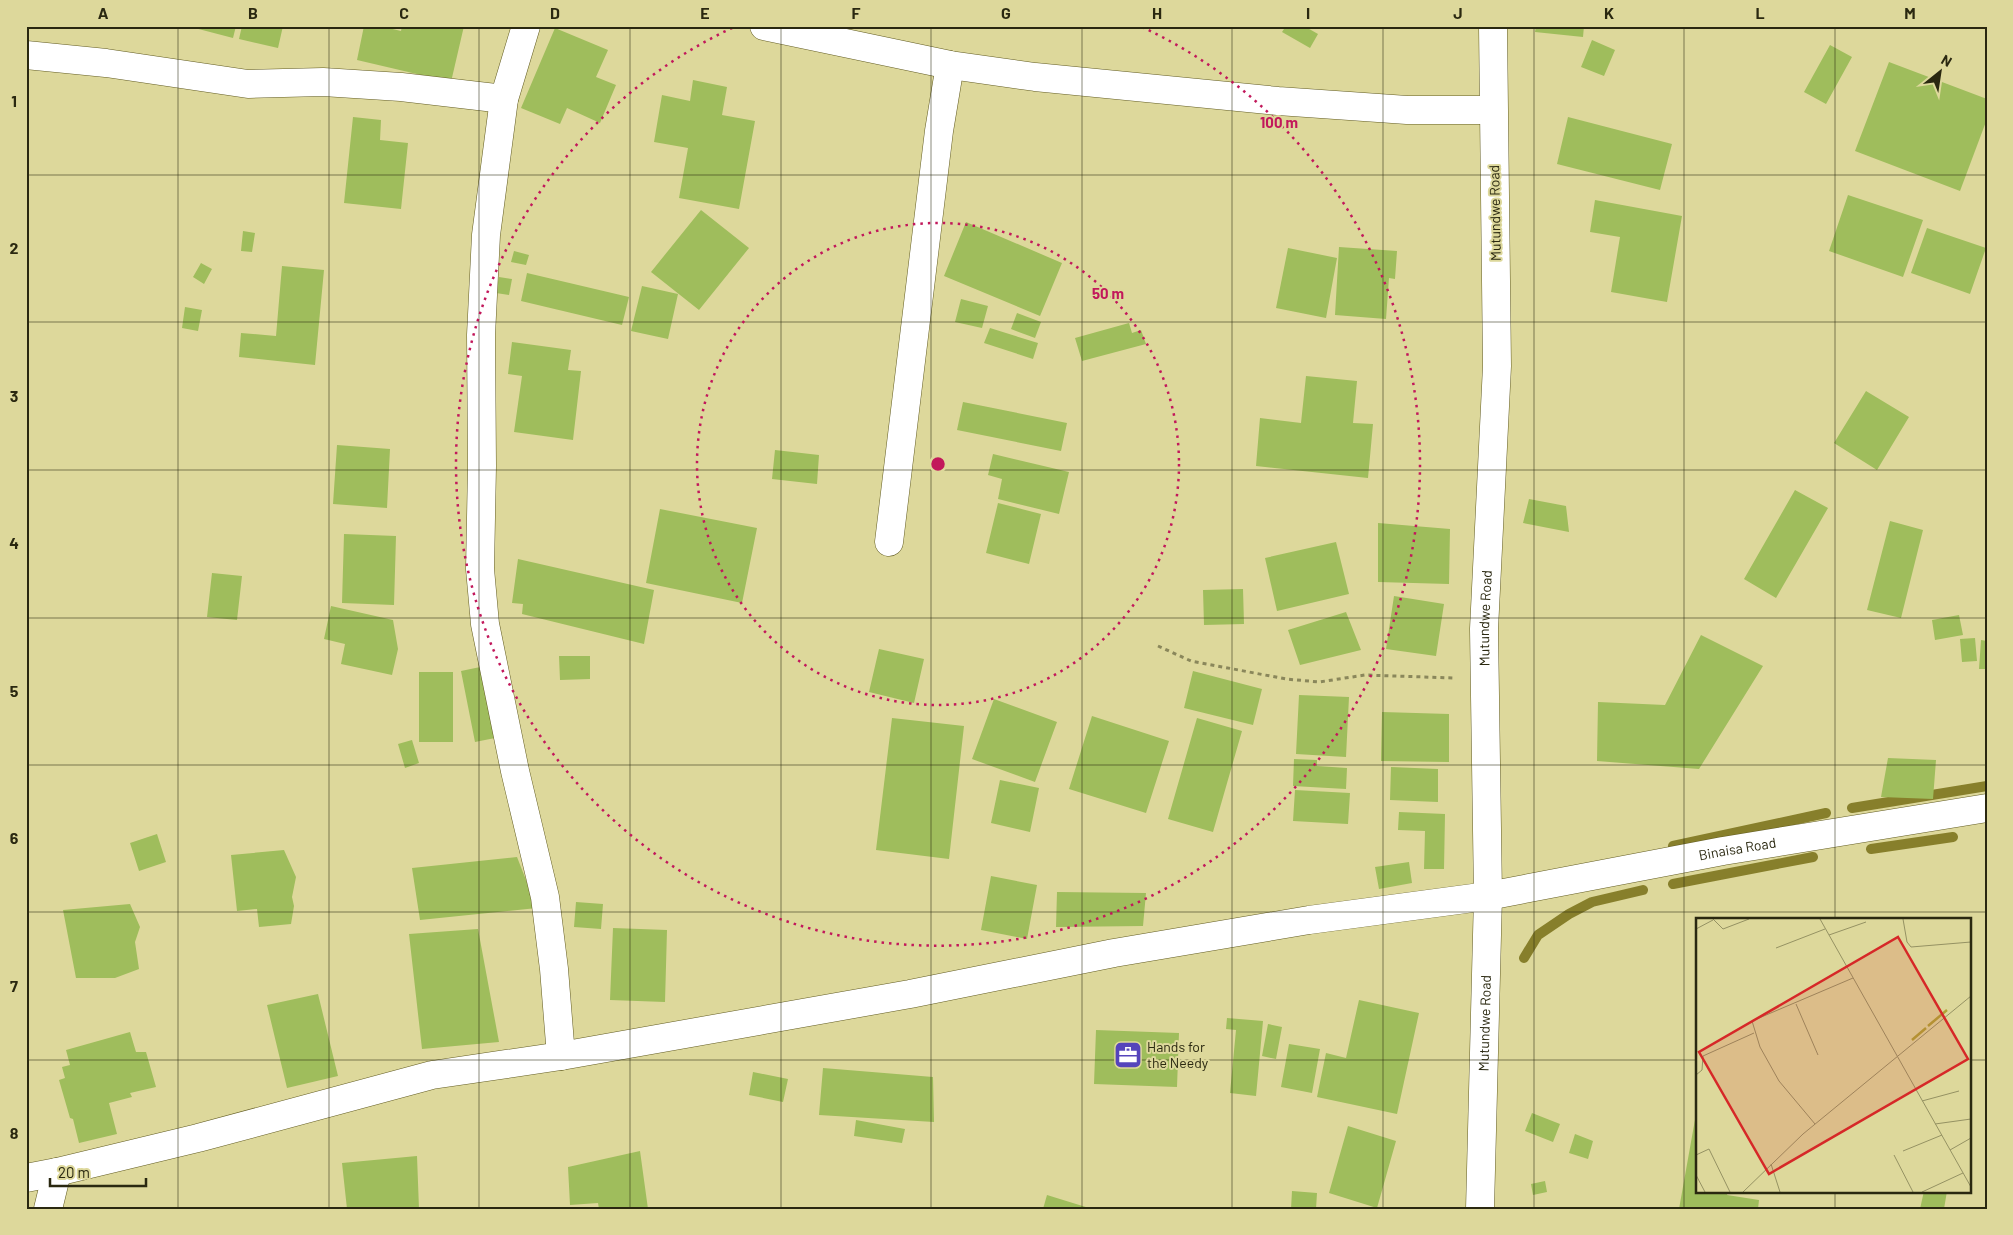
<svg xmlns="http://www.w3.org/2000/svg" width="2013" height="1235" font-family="Barlow,sans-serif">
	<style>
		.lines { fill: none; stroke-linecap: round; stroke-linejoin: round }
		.stream { stroke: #877f2b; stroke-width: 10 }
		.building { fill: #9fbd5c }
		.street-casing { stroke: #635d23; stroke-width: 29 }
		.secondary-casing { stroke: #635d23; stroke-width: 29 }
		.path { stroke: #8a875b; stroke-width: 3; stroke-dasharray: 4 4; stroke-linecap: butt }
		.street { stroke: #fff; stroke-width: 28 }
		.secondary { stroke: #fff; stroke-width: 28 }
		.grid { fill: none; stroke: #2a2810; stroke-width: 1; stroke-opacity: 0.55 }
		.ring { fill: none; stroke: #c2185b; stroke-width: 2.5; stroke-dasharray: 2.5 5 }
		.labels { text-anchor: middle; stroke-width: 4; stroke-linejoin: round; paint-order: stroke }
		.street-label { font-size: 14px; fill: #2a2810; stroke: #ddd89b }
		.poi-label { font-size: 14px; fill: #2a2810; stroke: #ddd89b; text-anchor: start }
		.inset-river { fill: none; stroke: #afa436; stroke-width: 2.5 }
		.inset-road { fill: none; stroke: #959263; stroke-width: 1 }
		.view { fill: #d62828; fill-opacity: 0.15; stroke: #d62828; stroke-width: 2.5 }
		.inset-edge { fill: none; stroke: #2a2810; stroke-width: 2.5 }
		.centre { fill: #c2185b; stroke: #ddd89b; stroke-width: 2.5 }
		.ring-label { font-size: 15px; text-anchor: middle; font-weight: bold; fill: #c2185b; stroke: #ddd89b; stroke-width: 4; stroke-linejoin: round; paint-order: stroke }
		.neatline { fill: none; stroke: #2a2810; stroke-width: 2 }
		.grid-label { font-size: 16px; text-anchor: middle; font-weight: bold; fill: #2a2810 }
	</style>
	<rect width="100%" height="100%" fill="#ddd89b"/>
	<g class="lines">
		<path class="stream" d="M1852 808 1987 786
			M1673 846 1826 813
			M1871 849 1953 837
			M1673 884 1813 857
			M1524 958 1538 935 1569 914 1592 902 1643 890"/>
	</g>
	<path class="building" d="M187 26H236L233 38Z
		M242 26H283L278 48 239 39Z
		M364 26H380L401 31 402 26H464L451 82 357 60Z
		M1286 26H1304L1318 34 1310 48 1282 32Z
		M1536 26H1584L1583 37 1535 32Z
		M555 28 608 50 596 77 616 85 600 123 567 108 560 124 521 108Z
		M1592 40 1615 50 1604 76 1581 67Z
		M1830 45 1852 57 1826 104 1804 92Z
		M1889 62 1987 99V119L1960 191 1855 151Z
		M693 80 727 87 722 115 755 121 739 209 679 198 688 148 654 142 662 95 690 101Z
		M353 117 381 120 380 140 408 143 401 209 344 203Z
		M1568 117 1672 144 1660 190 1557 164Z
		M1848 195 1923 220 1903 277 1829 251Z
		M1595 200 1682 216 1667 302 1611 292 1620 237 1590 232Z
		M701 210 749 248 699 310 651 272Z
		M966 222 1062 263 1040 316 944 276Z
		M1927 228 1986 248 1970 294 1911 273Z
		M243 231 255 233 252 252 241 251Z
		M1339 247 1397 251 1395 279 1389 278 1386 319 1335 315Z
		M1288 248 1337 258 1326 318 1276 308Z
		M514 251 529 255 526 265 511 262Z
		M201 263 212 269 204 284 193 277Z
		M282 266 324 270 315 365 239 357 241 333 276 336Z
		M527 273 629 297 622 325 521 301Z
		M499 277 512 279 509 295 496 293Z
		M642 286 678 294 668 339 631 331Z
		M961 299 988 306 982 328 955 322Z
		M185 307 202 310 198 331 182 328Z
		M1017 313 1041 322 1035 338 1011 329Z
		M1129 323 1132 333 1141 330 1146 344 1082 361 1075 338Z
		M990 328 1038 343 1033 359 984 343Z
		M512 342 571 350 568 370 581 371 573 440 514 432 522 376 508 374Z
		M1306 376 1357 381 1353 423 1373 424 1368 478 1256 466 1260 418 1301 423Z
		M1866 391 1909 417 1877 470 1834 443Z
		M963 402 1067 423 1061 451 957 430Z
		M337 445 390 449 387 508 333 504Z
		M775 450 819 455 817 484 772 479Z
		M993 454 1069 472 1059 514 998 499 1002 479 988 475Z
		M1795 490 1828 508 1776 598 1744 579Z
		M1529 499 1566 506 1569 532 1523 523Z
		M998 503 1041 514 1029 564 986 553Z
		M660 509 757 528 742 603 646 583Z
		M1890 521 1923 530 1901 618 1867 610Z
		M1378 523 1450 529 1449 584 1378 582Z
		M344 534 396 536 394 605 342 603Z
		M1336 542 1349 594 1277 611 1265 558Z
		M518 559 654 590 644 644 522 614 523 604 512 603Z
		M212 573 242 576 237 620 207 617Z
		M1243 589 1244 624 1204 625 1203 590Z
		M1394 596 1444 604 1436 656 1386 649Z
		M331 606 393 620 398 649 392 675 341 664 345 644 324 639Z
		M1346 612 1361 650 1300 665 1288 630Z
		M1959 615 1963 635 1935 640 1932 620Z
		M1701 635 1763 666 1699 769 1597 761 1598 702 1665 705Z
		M1975 638 1977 661 1962 662 1960 639Z
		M1981 640 1987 641V669H1979Z
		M879 649 924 659 914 703 869 692Z
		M559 656H590V679L560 680Z
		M485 666 500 737 475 742 461 671Z
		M1193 671 1262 689 1253 725 1184 708Z
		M419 672H453V742H419Z
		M1299 695 1349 697 1346 757 1296 754Z
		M994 699 1057 722 1035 782 972 759Z
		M1382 712 1449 714V762L1381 761Z
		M1092 716 1169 741 1146 813 1069 789Z
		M892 718 964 726 949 859 876 850Z
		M1197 718 1242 731 1213 832 1168 819Z
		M412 740 419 763 405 768 398 744Z
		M1888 758 1936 760 1933 799 1881 797Z
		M1294 759 1317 760V766L1347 768 1346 789 1293 786Z
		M1391 767 1438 769V802L1390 800Z
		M1000 780 1039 788 1030 832 991 823Z
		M1295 790 1350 793 1348 824 1293 821Z
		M1399 812 1445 814 1444 869H1424L1425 831 1398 830Z
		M157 834 166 862 139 871 130 843Z
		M284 850 296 877 292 897 294 906 291 924 259 927 257 909 237 911 231 855Z
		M517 857 537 908 420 920 412 868Z
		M1409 862 1412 883 1379 889 1375 867Z
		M991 876 1037 885 1027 939 981 930Z
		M1057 892 1146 893 1143 926 1056 927Z
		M576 902 603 904 601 929 574 927Z
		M130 904 140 927 135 942 139 969 115 978H76L63 910Z
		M613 928 667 930 665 1002 610 1000Z
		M478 929 499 1042 422 1049 409 934Z
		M318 994 338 1076 287 1088 267 1005Z
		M1359 1000 1419 1013 1397 1114 1317 1097 1326 1053 1346 1058Z
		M1227 1018 1263 1021 1256 1096 1230 1093 1236 1030 1226 1029Z
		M1268 1024 1282 1027 1276 1059 1262 1056Z
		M1096 1030 1179 1033 1177 1087 1094 1084Z
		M130 1032 136 1052H146L156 1087 130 1093 132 1097 109 1103 117 1134 79 1143 73 1119 70 1118 59 1080 65 1078 62 1067 70 1065 66 1050Z
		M1289 1044 1320 1049 1312 1093 1281 1087Z
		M823 1068 933 1077 934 1122 819 1115Z
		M753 1072 788 1079 783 1102 749 1095Z
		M1532 1113 1560 1124 1553 1142 1525 1131Z
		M1696 1114 1697 1191H1728L1727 1195 1759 1200 1758 1209H1679Z
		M856 1120 905 1129 902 1143 854 1136Z
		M1348 1126 1396 1141 1377 1208 1329 1193Z
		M1575 1134 1593 1141 1588 1159 1569 1153Z
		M640 1151 648 1209H599L598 1203 570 1205 568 1167Z
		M417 1156 419 1209H347L342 1163Z
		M1545 1181 1547 1192 1533 1195 1531 1184Z
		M1292 1191 1317 1193 1316 1209H1291Z
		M1924 1191H1947L1944 1209H1920Z
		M1047 1195 1089 1208V1209H1043Z"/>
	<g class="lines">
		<defs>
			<g id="street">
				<path d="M526 26 504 99 486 235 481 335 482 466 480 569 485 624 515 771 545 897 554 969 561 1056"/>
				<path d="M764 26 950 65 1035 77 1278 101 1407 110H1493"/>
				<path d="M26 55 106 63 248 84 323 82 401 87 504 99"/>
				<path d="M889 542 939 131 950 65"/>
				<path id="s1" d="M26 1178 57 1172 198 1138 432 1075 561 1056 910 994 1114 953 1309 920 1488 896 1723 851 1987 808"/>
				<path d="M48 1209 57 1172"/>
			</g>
			<g id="secondary">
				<path id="s2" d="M1480 1209 1488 896 1484 629 1497 366 1493 26"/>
			</g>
		</defs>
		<use href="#street" class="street-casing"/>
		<use href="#secondary" class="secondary-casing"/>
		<path class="path" d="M1158 646 1191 661 1286 679 1319 682 1365 675 1454 678"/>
		<use href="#street" class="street"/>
		<use href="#secondary" class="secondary"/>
	</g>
	<path class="grid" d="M178 26V1209M329 26V1209M479 26V1209M630 26V1209M781 26V1209M931 26V1209M1082 26V1209M1232 26V1209M1383 26V1209M1534 26V1209M1684 26V1209M1835 26V919M26 175H1987M26 322H1987M26 470H1987M26 618H1987M26 765H1987M26 912H1987M26 1060H1697M1969 1060H1987M1835 1191V1209"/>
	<g class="ring">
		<circle cx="938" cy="464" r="241"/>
		<path d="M1142 27A482 482 0 1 1 734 27"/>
	</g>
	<defs>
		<symbol id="office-square" viewBox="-11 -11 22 22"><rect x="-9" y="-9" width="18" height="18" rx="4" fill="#54b" stroke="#ddd89b"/><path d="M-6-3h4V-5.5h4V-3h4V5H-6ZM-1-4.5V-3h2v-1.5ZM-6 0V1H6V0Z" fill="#fff"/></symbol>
	</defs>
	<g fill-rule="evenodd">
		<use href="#office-square" x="1112" y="1039" width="32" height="32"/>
	</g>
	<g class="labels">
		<g class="street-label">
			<text transform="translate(1495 213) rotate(-91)" y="5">Mutundwe Road</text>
			<text dy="5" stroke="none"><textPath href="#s2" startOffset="591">Mutundwe Road</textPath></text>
			<text dy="5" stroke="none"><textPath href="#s1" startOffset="1744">Binaisa Road</textPath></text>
			<text dy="5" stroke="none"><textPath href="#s2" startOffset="186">Mutundwe Road</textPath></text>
		</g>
		<g class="poi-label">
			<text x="1147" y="1052">Hands for<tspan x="1147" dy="16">the Needy</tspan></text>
		</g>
	</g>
	<g transform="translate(1696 918)">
		<rect width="275" height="275" fill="#ddd89b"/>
		<path class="inset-river" d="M232 108 251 92M216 122 230 110"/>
		<path class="inset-road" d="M17 1 27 11 53 1M124 1 275 269M207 1 211 24 215 29 275 24M0 11 17 2M133 17 170 4M80 30 129 11M100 86 122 137M0 157 6 152 7 138 58 115M226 183 263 173M119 206 83 163 64 129 56 103 157 60M239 206 275 201M254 232 275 220M207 233 246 217M0 237 13 231 34 274M198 237 217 274M75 246 84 274M0 257 9 274M47 274 107 216 275 78M226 274 267 255"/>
		<path class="view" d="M202 19 272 141 73 256 3 134Z"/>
		<rect width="275" height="275" class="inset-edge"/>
	</g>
	<circle cx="938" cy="464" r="8" class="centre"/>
	<g class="ring-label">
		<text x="1279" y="128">100 m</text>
		<text x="1108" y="299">50 m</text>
	</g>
	<rect width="2013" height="1235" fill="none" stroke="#ddd89b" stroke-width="55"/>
	<g transform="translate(1940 72) rotate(30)" stroke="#ddd89b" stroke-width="4" paint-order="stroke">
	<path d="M0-4L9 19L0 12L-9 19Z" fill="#2a2810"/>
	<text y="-8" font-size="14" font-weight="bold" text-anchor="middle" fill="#2a2810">N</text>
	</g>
	<path d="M50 1178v8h96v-8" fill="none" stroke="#2a2810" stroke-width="2.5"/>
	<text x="58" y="1178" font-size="15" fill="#2a2810" stroke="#ddd89b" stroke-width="4" paint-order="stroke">20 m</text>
	<rect x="28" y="28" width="1958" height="1180" class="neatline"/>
	<g class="grid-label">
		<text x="103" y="19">A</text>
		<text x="253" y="19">B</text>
		<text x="404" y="19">C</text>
		<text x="555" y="19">D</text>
		<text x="705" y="19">E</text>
		<text x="856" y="19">F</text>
		<text x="1006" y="19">G</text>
		<text x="1157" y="19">H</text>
		<text x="1308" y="19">I</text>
		<text x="1458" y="19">J</text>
		<text x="1609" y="19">K</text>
		<text x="1760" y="19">L</text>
		<text x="1910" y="19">M</text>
		<text x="14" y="107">1</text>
		<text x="14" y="254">2</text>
		<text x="14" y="402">3</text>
		<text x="14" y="549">4</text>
		<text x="14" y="697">5</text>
		<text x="14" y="844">6</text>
		<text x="14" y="992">7</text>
		<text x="14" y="1139">8</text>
	</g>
</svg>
